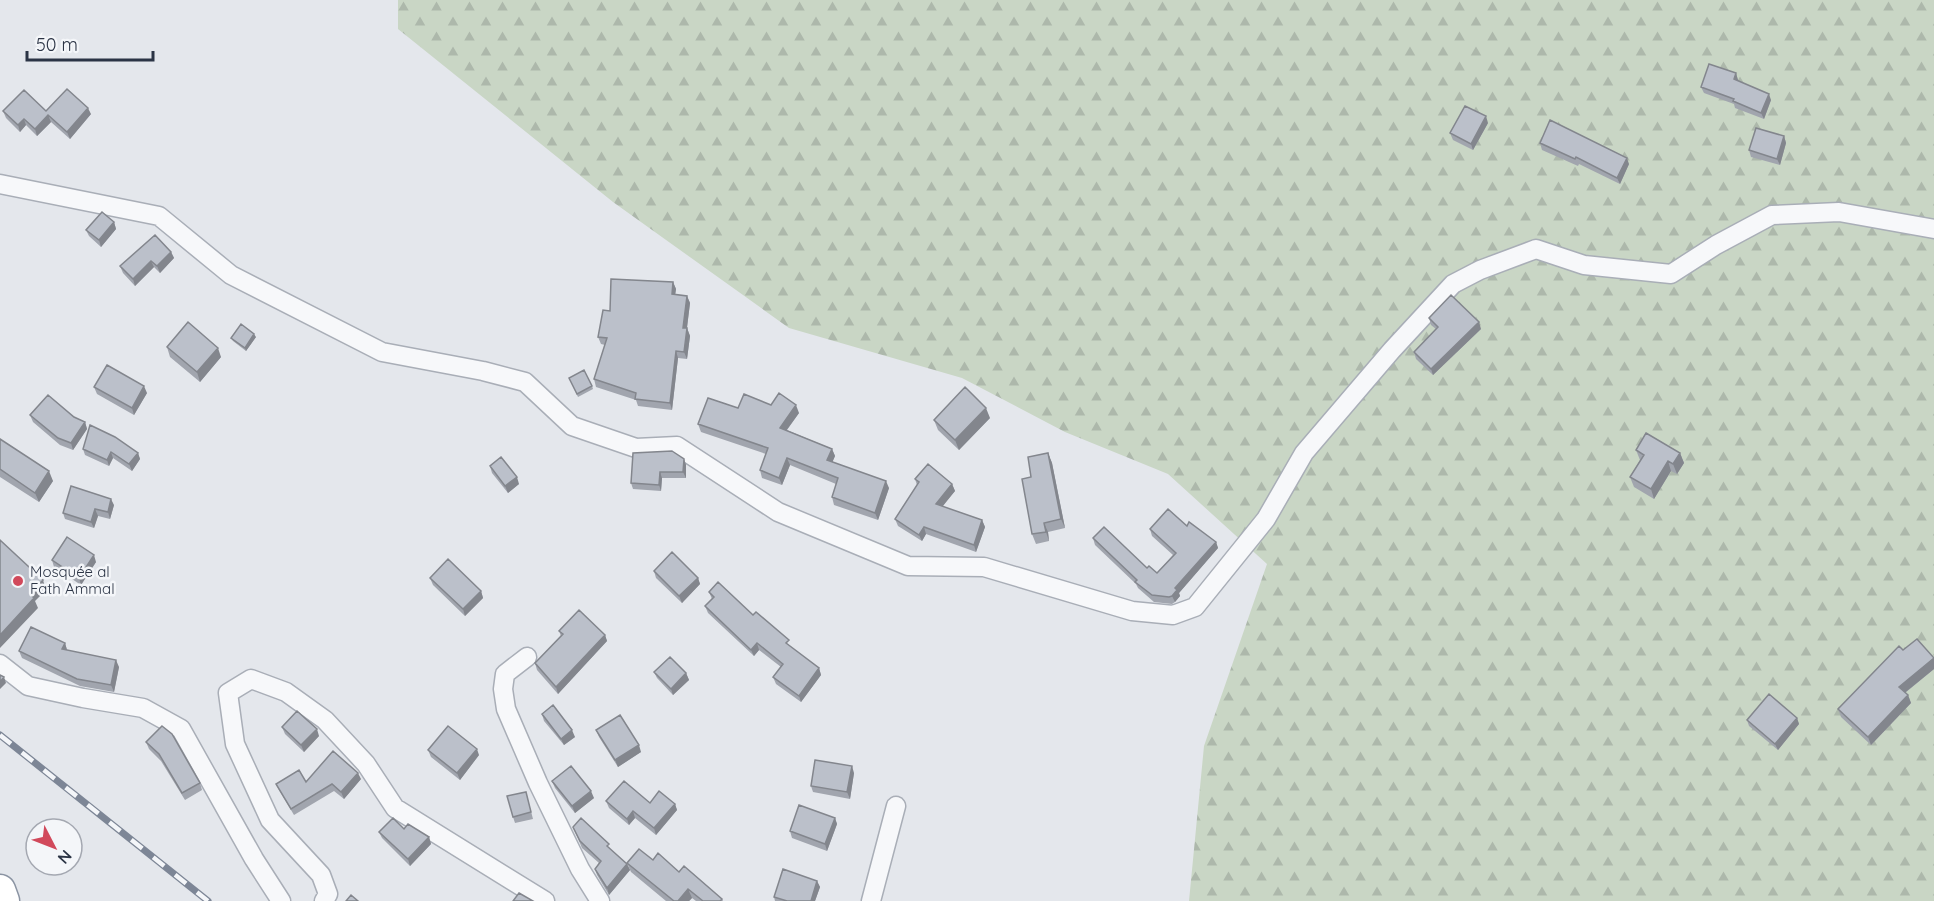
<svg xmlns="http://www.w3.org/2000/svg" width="1934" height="901" font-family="Quicksand,sans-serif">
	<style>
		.forest { fill: url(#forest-firs) }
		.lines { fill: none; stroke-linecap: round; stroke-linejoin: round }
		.minor-casing { stroke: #a9aeb7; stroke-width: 21 }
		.trunk-casing { stroke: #8b94a3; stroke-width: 33 }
		.minor { stroke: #f7f8fa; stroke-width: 18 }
		.trunk { stroke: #fff; stroke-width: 30 }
		.rail-casing { stroke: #7d8696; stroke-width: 7 }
		.rail { stroke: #f4f6f9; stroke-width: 4.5; stroke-dasharray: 14; stroke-linecap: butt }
		.wall { fill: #a1a5ae }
		.shaded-wall { fill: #83868d }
		.building { fill: #bbc0ca; stroke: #83868d; stroke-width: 1.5 }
		.poi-dot { fill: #d1495b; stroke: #f4f6f9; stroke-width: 2 }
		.labels { text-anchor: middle; stroke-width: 5; stroke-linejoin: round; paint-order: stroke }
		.poi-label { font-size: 15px; fill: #2b3445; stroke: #f4f6f9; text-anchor: start }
	</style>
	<defs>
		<pattern id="forest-firs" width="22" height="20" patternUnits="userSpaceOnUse" patternTransform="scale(1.5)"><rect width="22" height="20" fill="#c9d6c5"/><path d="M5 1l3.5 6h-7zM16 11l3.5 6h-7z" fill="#adb8ab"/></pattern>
	</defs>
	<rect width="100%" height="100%" fill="#e4e7ec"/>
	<path class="forest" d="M398 0H1934V901H1189L1204 746 1267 564 1168 474 1065 432 962 378 789 328 613 202 398 29Z"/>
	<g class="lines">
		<defs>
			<path id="minor" d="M0 184 159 216 231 275 382 352 483 371 525 382 572 426 636 448 677 446 778 512 908 566 984 567 1132 611 1173 615 1195 607 1266 519 1304 453 1392 350 1453 284 1480 270 1536 249 1584 265 1671 274 1716 245 1772 215 1839 212 1934 229
				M527 657 505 674 503 689 506 709 538 783 580 869 600 901
				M0 664 28 686 83 698 143 708 181 729 254 859 281 901
				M324 901 328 894 321 875 270 820 235 744 228 693 251 679 286 692 325 720 366 764 395 808 545 901
				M871 901 896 806"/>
			<path id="trunk" d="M0 890 4 901"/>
		</defs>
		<use href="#minor" class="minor-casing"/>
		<use href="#trunk" class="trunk-casing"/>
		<use href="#minor" class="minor"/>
		<use href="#trunk" class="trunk"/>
		<defs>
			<path id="rail" d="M0 735 208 901"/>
		</defs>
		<use href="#rail" class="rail-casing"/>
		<use href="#rail" class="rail"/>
	</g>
	<path class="wall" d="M1736 73 1738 81 1771 100 1764 119 1735 108 1734 104 1704 93 1701 87Z
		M3 111H46L91 114 70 139 51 122 37 136 26 125 20 132 6 118Z
		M1488 123 1473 150 1453 140 1450 133Z
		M1784 136 1786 143 1780 165 1751 157 1749 150Z
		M1540 143 1629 164 1620 184 1579 164 1578 166 1542 150Z
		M114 222 116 229 101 247 89 236 86 230Z
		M171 252 174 258 160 273 154 267 135 286 123 273 120 266Z
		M673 282 676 289 675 295 687 296 690 303 687 328 690 336 687 359 678 358 672 410 638 406 636 400 596 387 594 379 605 345 601 344 598 337 610 311Z
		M1429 318 1481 329 1433 375 1416 359 1414 352 1436 329 1431 325Z
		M256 337 246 351 233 341 231 338Z
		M167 347 221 357 200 382 170 357Z
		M569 378 592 386 593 389 578 397Z
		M94 387 147 393 134 415 97 394Z
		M771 405 799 413 787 430 832 449 835 456 832 462 889 488 878 520 834 505 832 497 836 484 790 465 782 485 762 478 760 470 766 454 701 432 698 424Z
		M30 415 74 417 85 422 87 429 73 450 60 445 33 422Z
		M990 418 959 450 938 430 934 420Z
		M0 439 53 481 39 502 0 477Z
		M83 449 138 453 140 459 132 471 113 458 109 466 85 455Z
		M1636 450 1680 453 1684 463 1677 474 1671 471 1654 499 1634 487 1630 477 1640 460Z
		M1048 453 1052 463 1065 528 1048 532 1049 541 1036 544 1032 534 1031 477Z
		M684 459 686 465V478H662L661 491 633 489 631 483Z
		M490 466 519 484 508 493 492 473Z
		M915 479 952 484 955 491 942 506 982 520 985 527 976 552 926 534 922 541 898 526 895 519 917 485Z
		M114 505 110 519 98 516 94 528 65 519 63 513Z
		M1187 526 1216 542 1218 548 1179 593 1180 596 1175 602 1172 604 1154 602 1138 588 1136 584 1095 545 1093 538 1147 568 1157 573 1173 555 1152 536 1150 529Z
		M52 560 96 562 81 585 54 567Z
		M654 571 698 578 700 584 682 603 656 578Z
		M430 578 481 591 483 598 465 616 433 585Z
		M709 592 753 615 791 647 819 668 821 675 801 702 776 684 773 677 781 667 759 650 754 656 708 613 705 606 712 599Z
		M559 631 605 635 607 641 558 694 537 670 535 663 561 636Z
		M65 643 67 650 119 667 114 692 80 686 22 658 19 651Z
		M1903 650 1934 669 1905 693 1908 695 1911 703 1871 745 1841 717 1838 709Z
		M654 672 686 673 689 680 673 695 657 678Z
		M542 714 575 737 564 745 544 721Z
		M1797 718 1799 724 1778 750 1749 726 1747 720Z
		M282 727 319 736 304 752 285 734Z
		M596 730 641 752 618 767 599 737Z
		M146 742 200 783 202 790 185 800 161 761 149 749Z
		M428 750 479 755 460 780 431 757Z
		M854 773 850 799 813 792 811 786Z
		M361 779 344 799 334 791 294 815 279 790 276 784Z
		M552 781 594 798 575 813 555 788Z
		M526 792 533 819 515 823 513 817Z
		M606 801 675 804 677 810 656 835 635 818 629 825 609 808Z
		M835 818 837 824 827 851 792 838 790 831Z
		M573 827 611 850 627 864 630 870 609 895 597 875 595 869 599 863 582 848Z
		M404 829 429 837 431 844 410 866 382 838 379 832Z
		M653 860 679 872 722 899 723 901H696L692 898 689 901H666L631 872 627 863Z
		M817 881 820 887 815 901H775L774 897Z"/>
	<path class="shaded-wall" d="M1736 73 1738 80 1736 86 1734 79Z
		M1769 94 1771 100 1764 119 1761 113Z
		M88 108 91 114 70 139 67 132Z
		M48 115 51 122 37 136 35 129Z
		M1486 116 1488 123 1473 150 1471 144Z
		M24 119 26 125 20 132 18 125Z
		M1784 136 1786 143 1780 165 1777 159Z
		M1627 158 1629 164 1620 184 1617 178Z
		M114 222 116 229 101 247 99 240Z
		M171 252 174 258 160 273 157 266Z
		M151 261 154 267 135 286 133 279Z
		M673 282 676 289 674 302 672 294Z
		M687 296 690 303 686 335 683 328Z
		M1479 322 1481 329 1433 375 1431 369Z
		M687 328 690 336 687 359 684 352Z
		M254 334 256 337 246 351 245 348Z
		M218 348 221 357 200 382 197 372Z
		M676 351 678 358 672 410 670 403Z
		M144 386 147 393 134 415 132 408Z
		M796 405 799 413 783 435 780 428Z
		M986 408 990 418 959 450 955 440Z
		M85 422 87 429 73 450 71 443Z
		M832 449 835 456 830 468 827 460Z
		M111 452 113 458 109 466 107 460Z
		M138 453 140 459 132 471 129 464Z
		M1048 453 1052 463 1065 528 1061 519Z
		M1680 453 1684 463 1677 474 1673 464Z
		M787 458 790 465 782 485 779 478Z
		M684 459 686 465V478L683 472Z
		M1668 461 1671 471 1654 499 1651 489Z
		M49 471 53 481 39 502 35 493Z
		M660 472 662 478 661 491 659 485Z
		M517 477 519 484 508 493 505 486Z
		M886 481 889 488 878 520 875 513Z
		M952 484 955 491 939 511 936 504Z
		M111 499 114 505 110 519 108 512Z
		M95 509 98 516 94 528 91 522Z
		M982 520 985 527 976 552 974 545Z
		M1044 523 1048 532 1049 541 1046 532Z
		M924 527 926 534 922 541 919 535Z
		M1216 542 1218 548 1179 593 1180 596 1175 602 1172 596 1175 588Z
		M94 555 96 562 81 585 79 578Z
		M698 578 700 584 682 603 679 596Z
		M43 580 46 590 35 601 38 608 0 648V635L30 594Z
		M481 591 483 598 465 616 463 609Z
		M605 635 607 641 558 694 556 687Z
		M65 643 67 650 64 656 62 649Z
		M757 643 759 650 754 656 751 650Z
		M1934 658V669L1902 695 1899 687Z
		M116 660 119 667 114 692 111 685Z
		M819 668 821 675 801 702 799 696Z
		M686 673 689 680 673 695 671 689Z
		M4 677 6 683 0 689V682Z
		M1908 695 1911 703 1871 745 1868 737Z
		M1797 718 1799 724 1778 750 1775 744Z
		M317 729 319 736 304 752 301 745Z
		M572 730 575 737 564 745 561 739Z
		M639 745 641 752 618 767 615 760Z
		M477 749 479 755 460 780 457 773Z
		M852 766 854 773 850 799 847 792Z
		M358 773 361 779 344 799 341 792Z
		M591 791 594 798 575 813 572 806Z
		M675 804 677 810 656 835 654 828Z
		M633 811 635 818 629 825 627 819Z
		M835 818 837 824 827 851 825 844Z
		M429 837 431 844 410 866 408 859Z
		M627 864 630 870 609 895 607 888Z
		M817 881 820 887 815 901H811Z
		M688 889 692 898 689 901H678Z"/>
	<path class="building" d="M1709 64 1736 73 1734 79 1769 94 1761 113 1733 101 1734 99 1701 87Z
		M67 89 88 108 67 132 48 115 35 129 24 119 18 125 3 111 24 90 46 111Z
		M1465 106 1486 116 1471 144 1450 133Z
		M1550 120 1627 158 1617 178 1576 157 1575 159 1540 143Z
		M1756 128 1784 136 1777 159 1749 150Z
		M102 212 114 222 99 240 86 230Z
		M155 235 171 252 157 266 151 261 133 279 120 266Z
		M611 279 673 282 672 294 687 296 683 328H687L684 352 676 351 670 403 635 399 636 393 594 379 607 338 598 337 603 310 610 311Z
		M1451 295 1479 322 1431 369 1414 352 1438 327 1429 318Z
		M188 322 218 348 197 372 167 347Z
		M241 324 254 334 245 348 231 338Z
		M107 365 144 386 132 408 94 387Z
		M584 370 592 386 577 394 569 378Z
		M965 387 986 408 955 440 934 420Z
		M779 393 796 405 780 428 832 449 827 460 886 481 875 513 832 497 838 478 787 458 779 478 760 470 768 448 698 424 708 398 738 408 744 394 771 405Z
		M48 395 74 417 85 422 71 443 58 438 30 415Z
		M90 425 115 437 138 453 129 464 111 452 107 460 83 449Z
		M1646 433 1680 453 1673 464 1668 461 1651 489 1630 477 1644 455 1636 450Z
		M0 439 49 471 35 493 0 469Z
		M672 451 684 459 683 472H660L659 485 631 483 633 453Z
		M1048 453 1061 519 1044 523 1046 532 1032 534 1022 479 1031 477 1028 457Z
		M501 457 517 477 505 486 490 466Z
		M928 464 952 484 936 504 982 520 974 545 924 527 919 535 895 519 919 482 915 479Z
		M71 486 111 499 108 512 95 509 91 522 63 513Z
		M1168 509 1187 526 1189 522 1216 542 1175 588 1177 590 1172 596 1169 597 1152 595 1135 582 1137 580 1093 538 1104 527 1147 568 1149 566 1157 573 1176 553 1150 529Z
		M67 537 94 555 79 578 52 560Z
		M0 540 43 580 30 594 34 598 0 635Z
		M672 552 698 578 679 596 654 571Z
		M448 559 481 591 463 609 430 578Z
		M718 582 753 615 756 612 789 640 786 643 819 668 799 696 773 677 783 664 757 643 751 650 705 606 714 597 709 592Z
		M579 610 605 635 556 687 535 663 563 634 559 631Z
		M31 627 65 643 62 649 116 660 111 685 77 679 19 651Z
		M1917 639 1934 658 1899 687 1908 695 1868 737 1838 709 1899 646 1903 650Z
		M670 657 686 673 671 689 654 672Z
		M0 675 4 677 0 682Z
		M1769 694 1797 718 1775 744 1747 720Z
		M553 705 572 730 561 739 542 714Z
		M297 711 317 729 301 745 282 727Z
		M620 715 639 745 615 760 596 730Z
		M162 726 172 734 200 783 182 793 159 754 146 742Z
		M448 726 477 749 457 773 428 750Z
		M333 751 358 773 341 792 332 784 291 809 276 784 299 770 306 782Z
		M815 760 852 766 847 792 811 786Z
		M571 766 591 791 572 806 552 781Z
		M624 781 650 803 659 791 675 804 654 828 633 811 627 819 606 801Z
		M526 792 531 812 513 817 507 796Z
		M799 805 835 818 825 844 790 831Z
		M393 818 404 829 408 824 429 837 408 859 379 832Z
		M581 818 609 844 607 846 627 864 607 888 595 869 601 861 580 841 573 827Z
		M639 849 653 860 658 853 679 872 684 866 722 899 720 901H703L688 889 678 901H674L627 863Z
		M783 869 817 881 811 901H787L774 897Z
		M519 893 533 901H513Z
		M351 895 358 901H346Z"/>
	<circle class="poi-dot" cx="18" cy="581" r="6"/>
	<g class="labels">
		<g class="poi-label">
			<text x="30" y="577">Mosquée al<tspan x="30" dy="17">Fath Ammal</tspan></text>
		</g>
	</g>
	<g transform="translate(54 847) rotate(132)"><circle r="28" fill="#f4f6f9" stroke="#a4a8b1" stroke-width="1.5"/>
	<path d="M0-4.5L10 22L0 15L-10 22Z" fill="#d1495b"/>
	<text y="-9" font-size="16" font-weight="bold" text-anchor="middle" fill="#2b3445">N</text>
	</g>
	<path d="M27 51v9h126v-9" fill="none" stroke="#2b3445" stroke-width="3"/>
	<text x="36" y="51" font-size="18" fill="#2b3445" stroke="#f4f6f9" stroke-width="4.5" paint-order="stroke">50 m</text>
</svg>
